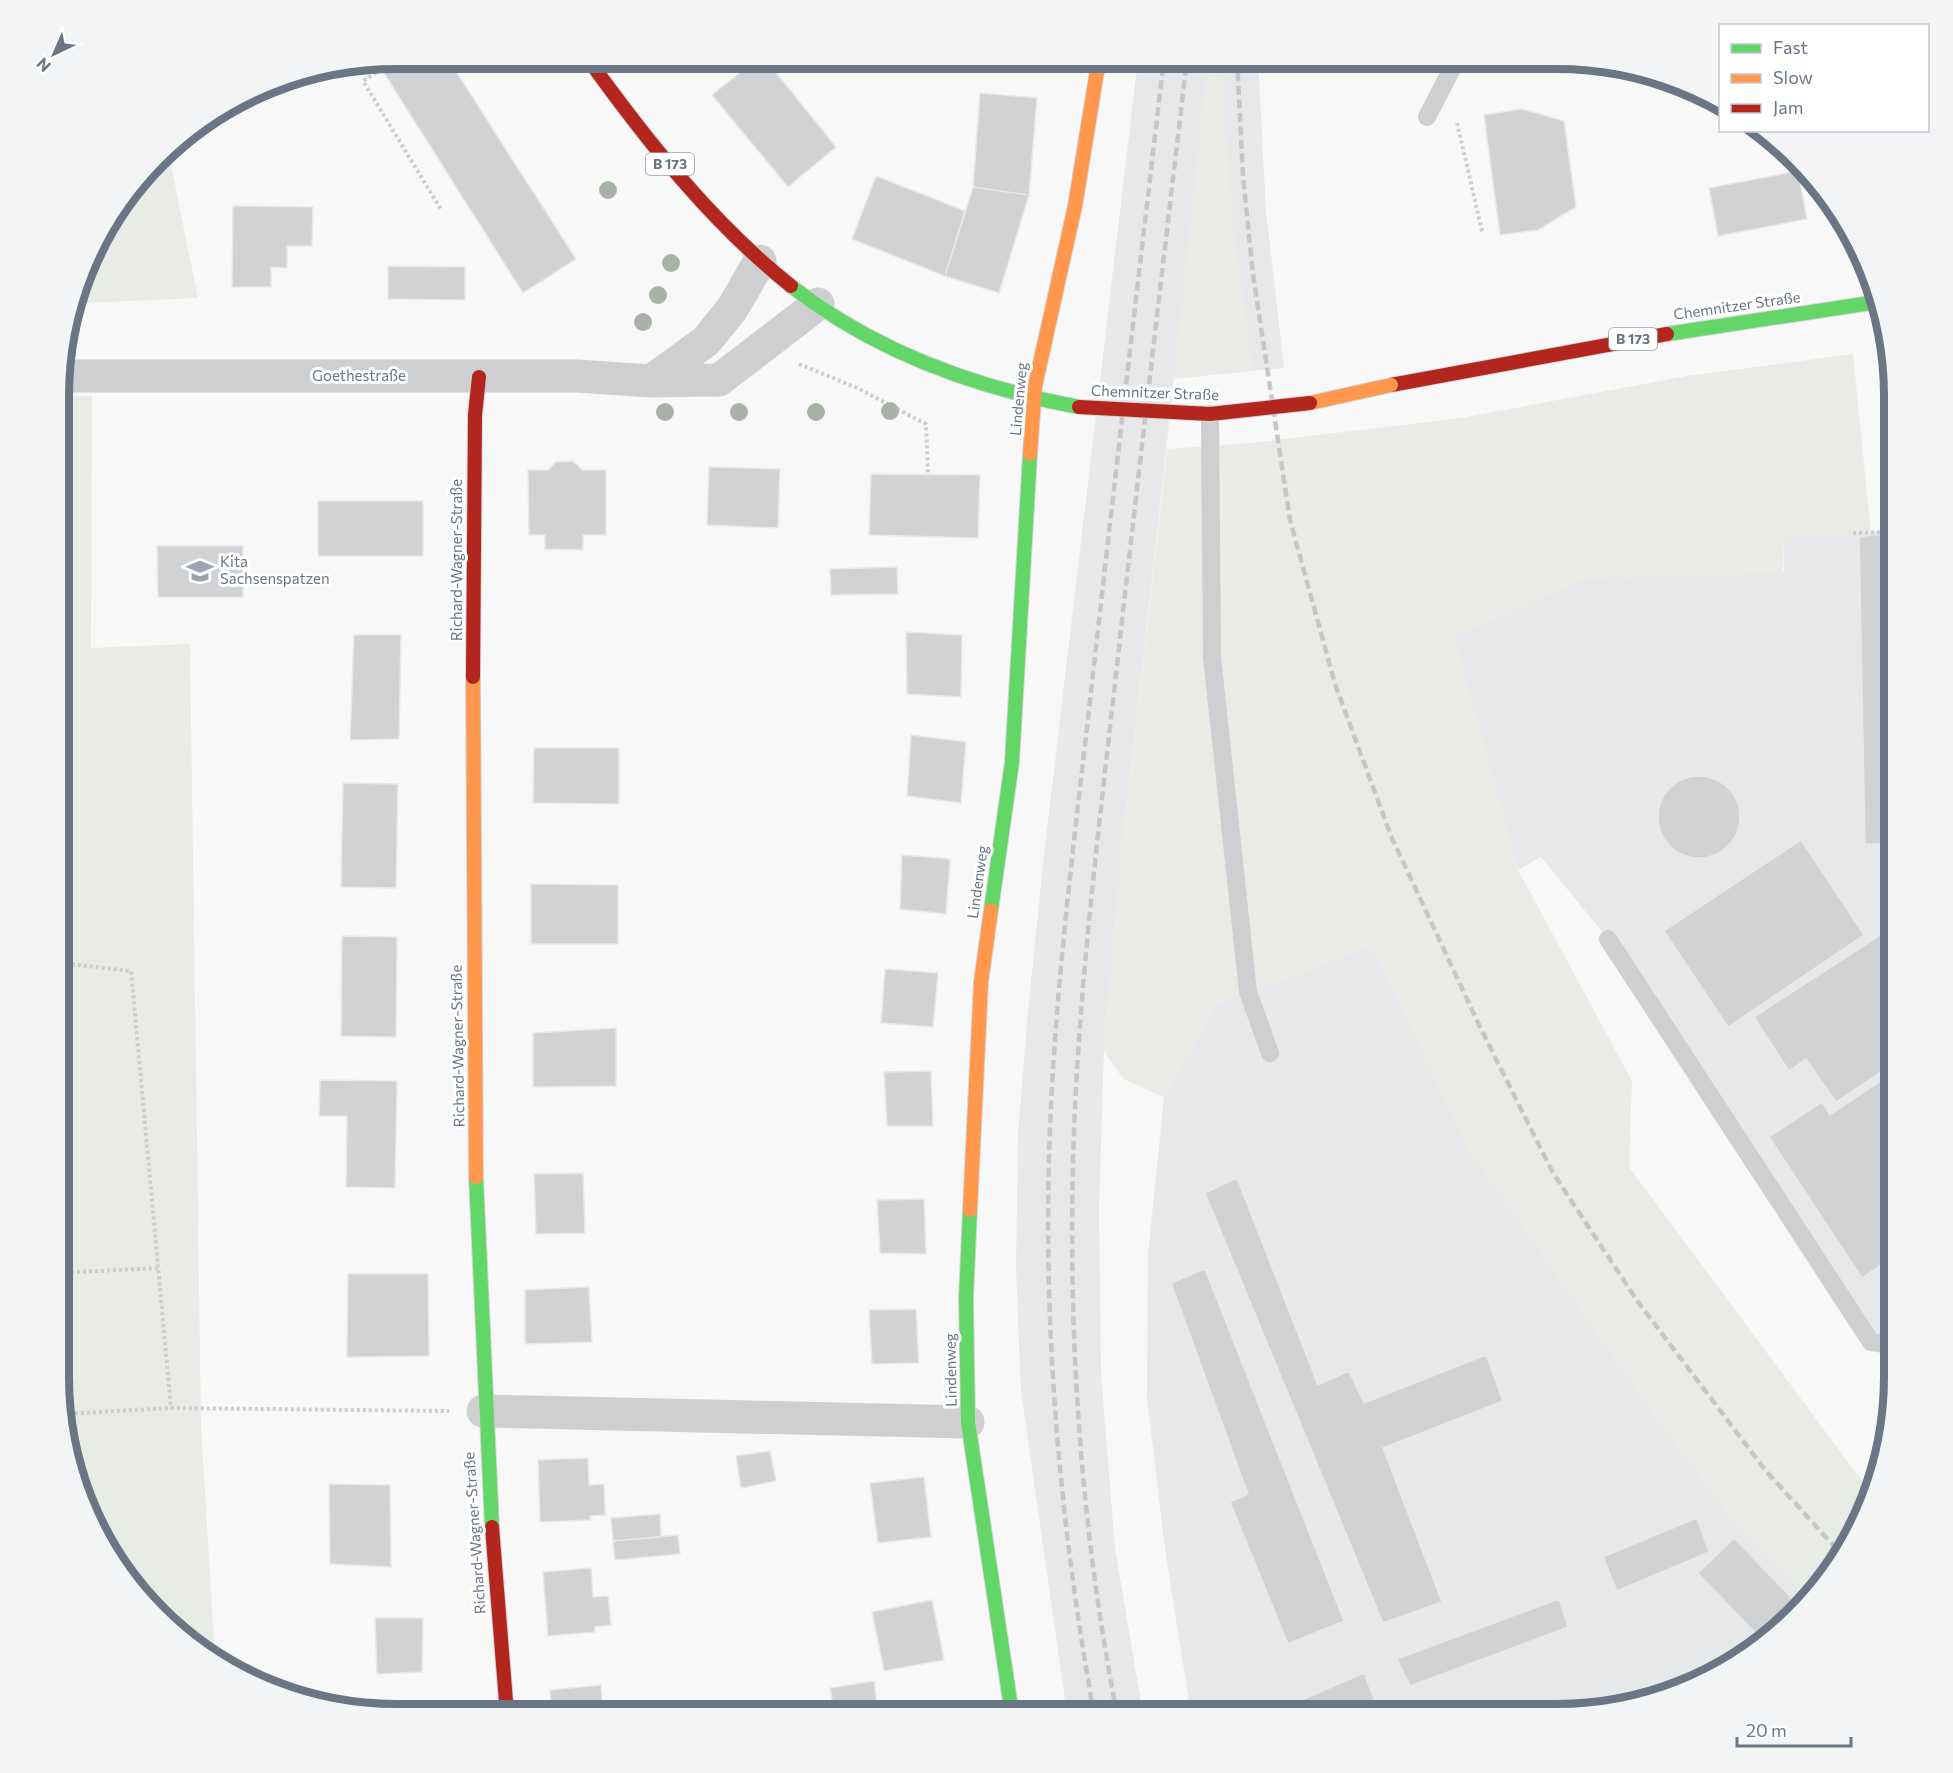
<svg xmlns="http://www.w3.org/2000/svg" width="1953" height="1773" font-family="Commissioner,sans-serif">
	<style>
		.built { fill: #e7e8e9 }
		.green { fill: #e8ebe6 }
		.building { fill: #d0d2d3; stroke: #e8e8e8; stroke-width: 1.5 }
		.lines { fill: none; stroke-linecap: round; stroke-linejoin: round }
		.fast-casing { stroke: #d4d5d6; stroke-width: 16 }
		.slow-casing { stroke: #d4d5d6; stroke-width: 16 }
		.jam-casing { stroke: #d4d5d6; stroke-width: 16 }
		.path { stroke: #cccdce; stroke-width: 4; stroke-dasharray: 3 3; stroke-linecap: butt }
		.lane { stroke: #cecfd1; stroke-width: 18 }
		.street { stroke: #cecfd1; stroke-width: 33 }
		.fast { stroke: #63d668; stroke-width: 14 }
		.slow { stroke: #ff974d; stroke-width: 14 }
		.jam { stroke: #b3261e; stroke-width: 14 }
		.rail { stroke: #c5c6c7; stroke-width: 4.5; stroke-dasharray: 9 4.5; stroke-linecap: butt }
		.slow-bridge-casing { stroke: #d5d6d6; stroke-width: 16; stroke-linecap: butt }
		.jam-bridge-casing { stroke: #d5d6d6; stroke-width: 16; stroke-linecap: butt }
		.slow-bridge { stroke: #ff974d; stroke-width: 14 }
		.jam-bridge { stroke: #b3261e; stroke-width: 14 }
		.tree { fill: #a8b2a7 }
		.labels { text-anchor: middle; stroke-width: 6; stroke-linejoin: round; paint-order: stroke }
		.shield { fill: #fff; stroke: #979faa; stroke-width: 1.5 }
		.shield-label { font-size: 14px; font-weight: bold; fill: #6a7685 }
		.street-label { font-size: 15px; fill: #6a7685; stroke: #fff }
		.poi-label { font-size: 15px; fill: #6a7685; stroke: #fff; text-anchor: start }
		.rim { fill: none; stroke: #6a7685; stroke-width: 8 }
	</style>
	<rect width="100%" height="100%" fill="#f8f8f8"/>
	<path class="built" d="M1138 59H1209L1123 842 1104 1051 1099 1208 1101 1374 1115 1548 1143 1714H1067L1021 1391 1016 1268 1018 1134 1028 1011 1044 855Z
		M1219 59H1258L1266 211 1284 368 1252 371 1233 235Z
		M1784 530 1894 531V1374L1608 939 1541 857 1518 870 1454 637 1585 578 1784 572Z
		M1372 945 1469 1149 1649 1407 1735 1521 1808 1599 1780 1631 1686 1689 1579 1714H1191L1166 1556 1147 1399 1148 1254 1164 1097 1216 1005Z"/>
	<path class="green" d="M1209 59H1219L1223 81 1233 235 1252 371 1173 379Z
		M168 150 198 298 78 303 104 228Z
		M1853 354 1871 535 1784 536 1783 572 1585 578 1455 637 1518 870 1632 1081 1629 1167 1871 1493C1863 1533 1834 1569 1808 1599L1735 1521 1649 1407 1468 1149 1372 945 1216 1005 1164 1097 1123 1079 1104 1051 1123 842 1167 449 1251 443 1461 418 1687 376Z
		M92 396 91 648 190 644 201 1426 215 1659 191 1645 142 1600 84 1506 59 1399 61 397Z"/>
	<path class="building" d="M407 59H448L576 259 523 293 384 73Z
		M757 59H765L836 147 788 187 712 95Z
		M1409 59H1435L1429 70Z
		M1521 59H1569L1566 64Z
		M980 93 1037 98 1029 195 973 187Z
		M1522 109 1564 121 1576 207 1538 230 1500 235 1484 115Z
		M1798 171 1807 219 1718 236 1709 188Z
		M876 176 965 211 945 276 852 239Z
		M973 187 1029 195 999 293 945 276Z
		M233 206 313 207 312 246H287V268L271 267V287H232Z
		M388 266 465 267V300L388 299Z
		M573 461 582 470H606V535H583V550L545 549V535H529L528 470H548L556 462Z
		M709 467 780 469 778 528 707 525Z
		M871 474 980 475 978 538 869 535Z
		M318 501H423V556H318Z
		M1871 535H1894V844H1865L1859 537Z
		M157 546H243V597H158Z
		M897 567 898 594 831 595 830 569Z
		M906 632 962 635 961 697 907 694Z
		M354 635H401L399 739 350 740Z
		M911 735 966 742 961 803 907 796Z
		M534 748H619V804L533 803Z
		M1658 817a41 41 0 1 1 82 0a41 41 0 1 1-82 0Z
		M343 783 398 784 396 888 341 887Z
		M1801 840 1864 935 1728 1027 1664 931Z
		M902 855 950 859 946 914 900 909Z
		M531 884 618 885V944H531Z
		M1885 932 1894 947V1063L1836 1102 1806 1059 1789 1071 1754 1017Z
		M342 936 397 937 396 1037 341 1036Z
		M885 969 938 973 933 1027 881 1023Z
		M616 1028V1086L533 1087V1033Z
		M931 1071 933 1126H887L884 1072Z
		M1894 1072V1194L1886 1200 1894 1213V1256L1862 1278 1769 1137 1822 1102 1830 1115Z
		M320 1080 397 1081 395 1188 346 1187 347 1116H319Z
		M583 1173 585 1233 536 1234 534 1174Z
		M1237 1178 1318 1385 1349 1371 1364 1403 1486 1355 1503 1401 1383 1448 1442 1602 1383 1623 1205 1193Z
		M924 1199 926 1254 880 1253 877 1200Z
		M1205 1269 1344 1621 1288 1644 1230 1502 1248 1494 1171 1283Z
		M348 1274H428L429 1356 347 1357Z
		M589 1287 592 1342 525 1344V1290Z
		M916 1309 919 1363 872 1364 869 1310Z
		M770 1451 776 1481 741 1488 736 1456Z
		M588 1458 589 1485 604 1484 605 1515 590 1516V1520L540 1522 538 1460Z
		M924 1477 931 1537 878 1543 870 1483Z
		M329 1484 390 1485 391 1567 330 1564Z
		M660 1514 661 1537 613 1541 611 1518Z
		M1697 1518 1709 1552 1617 1591 1603 1557Z
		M678 1535 680 1554 615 1560 613 1541Z
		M1734 1538 1800 1607 1780 1631 1763 1641 1698 1573Z
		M591 1568 593 1597 608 1596 611 1625 595 1627V1632L548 1636 543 1572Z
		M1559 1599 1568 1627 1410 1686 1397 1659Z
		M932 1600 944 1660 884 1671 872 1612Z
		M375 1618H423L422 1672 377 1674Z
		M1364 1673 1380 1714H1294L1290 1705Z
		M874 1681 877 1704 834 1710 830 1688Z
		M601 1685 603 1709 619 1707 620 1714H552L550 1690Z"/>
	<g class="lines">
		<defs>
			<path id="fast" d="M791 286C874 351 976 388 1079 407
				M1667 334 1877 302
				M991 910 1012 762 1030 454
				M476 1177 492 1527
				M970 1210 966 1298 968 1422 1012 1714"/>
			<path id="slow" d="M1030 454 1035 386 1075 206 1099 59
				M473 677 476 1177
				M970 1210 981 982 991 910"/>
			<path id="jam" d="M588 59C647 141 712 223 791 286
				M1391 385 1667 334
				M473 677 475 415 479 377
				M492 1527 507 1714"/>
		</defs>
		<use href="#fast" class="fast-casing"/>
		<use href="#slow" class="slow-casing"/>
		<use href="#jam" class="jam-casing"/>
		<path class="path" d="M396 59 363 81 442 211
			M1457 123 1482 231
			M799 364 857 388 926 424 928 475
			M1853 533 1894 532
			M60 963 131 971 171 1408
			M59 1273 158 1268
			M63 1414 171 1408 449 1411"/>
		<path class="lane" d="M1427 117 1457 59
			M1210 414 1212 657 1248 992 1270 1053
			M1608 939 1871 1342 1894 1346"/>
		<path class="street" d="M61 376H577L651 381 719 380 818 304
			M651 381 706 341 732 309 760 261
			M483 1411 968 1422"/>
		<use href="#fast" class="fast"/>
		<use href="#slow" class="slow"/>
		<use href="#jam" class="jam"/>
		<path class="rail" d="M1237 59 1243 176 1253 274 1290 520 1335 684 1391 836 1480 1027 1553 1173 1638 1302 1766 1471 1842 1555
			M1094 1714C1058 1514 1041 1310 1051 1106 1058 962 1077 818 1093 674 1116 469 1140 264 1164 59
			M1117 1714C1078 1515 1066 1309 1075 1107 1082 962 1100 818 1116 674 1139 469 1163 264 1187 59"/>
		<defs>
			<path id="slow-bridge" d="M1310 403 1391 385"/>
			<path id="jam-bridge" d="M1079 407 1210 414 1310 403"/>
		</defs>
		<use href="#slow-bridge" class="slow-bridge-casing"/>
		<use href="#jam-bridge" class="jam-bridge-casing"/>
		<use href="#slow-bridge" class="slow-bridge"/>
		<use href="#jam-bridge" class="jam-bridge"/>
	</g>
	<g class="tree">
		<circle cx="608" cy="190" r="9"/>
		<circle cx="671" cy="263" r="9"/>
		<circle cx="658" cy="295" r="9"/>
		<circle cx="643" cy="322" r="9"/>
		<circle cx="890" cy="411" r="9"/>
		<circle cx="665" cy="412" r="9"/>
		<circle cx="739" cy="412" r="9"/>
		<circle cx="816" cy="412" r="9"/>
	</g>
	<defs>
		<symbol id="school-bare" viewBox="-9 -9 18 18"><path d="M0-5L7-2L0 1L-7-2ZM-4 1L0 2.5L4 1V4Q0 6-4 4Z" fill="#9ca4ad" stroke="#fff" stroke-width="2.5" paint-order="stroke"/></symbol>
	</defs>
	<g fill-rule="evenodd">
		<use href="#school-bare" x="181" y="552" width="38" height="38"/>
	</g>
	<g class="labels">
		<g class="shield">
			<rect x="646" y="153" width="48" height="22" rx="4.5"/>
			<rect x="1609" y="328" width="48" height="22" rx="4.5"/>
		</g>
		<g class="shield-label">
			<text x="670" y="169">B 173</text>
			<text x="1633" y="344">B 173</text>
		</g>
		<g class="street-label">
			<text transform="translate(1737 306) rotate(-8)" y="5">Chemnitzer Straße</text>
			<text x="359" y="381">Goethestraße</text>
			<text transform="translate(1155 393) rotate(2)" y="5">Chemnitzer Straße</text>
			<text transform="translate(1019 399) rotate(-85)" y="5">Lindenweg</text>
			<text transform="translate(457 560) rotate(-90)" y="5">Richard-Wagner-Straße</text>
			<text transform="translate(978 882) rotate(-82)" y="5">Lindenweg</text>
			<text transform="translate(458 1046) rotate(-91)" y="5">Richard-Wagner-Straße</text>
			<text transform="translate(951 1370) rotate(-91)" y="5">Lindenweg</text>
			<text transform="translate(475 1533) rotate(-94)" y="5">Richard-Wagner-Straße</text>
		</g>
		<g class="poi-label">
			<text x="220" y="567">Kita<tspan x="220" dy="17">Sachsenspatzen</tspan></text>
		</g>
	</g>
	<path d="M0 0H1953V1773H0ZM396 69H1557A327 327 0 0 1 1884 396V1377A327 327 0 0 1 1557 1704H396A327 327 0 0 1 69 1377V396A327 327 0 0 1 396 69Z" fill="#f3f4f5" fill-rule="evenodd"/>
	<path class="rim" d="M396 69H1557A327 327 0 0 1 1884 396V1377A327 327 0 0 1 1557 1704H396A327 327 0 0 1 69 1377V396A327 327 0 0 1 396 69Z"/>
	<rect x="1719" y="24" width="210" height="108" fill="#ffffff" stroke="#c3c8ce" stroke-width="1.5"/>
	<rect x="1731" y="44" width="30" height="9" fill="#63d668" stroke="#c3c8ce" stroke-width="1.5"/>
	<text x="1773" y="54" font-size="18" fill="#6a7685">Fast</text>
	<rect x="1731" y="74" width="30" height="9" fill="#ff974d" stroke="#c3c8ce" stroke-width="1.5"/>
	<text x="1773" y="84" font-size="18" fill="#6a7685">Slow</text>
	<rect x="1731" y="104" width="30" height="9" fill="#b3261e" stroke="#c3c8ce" stroke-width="1.5"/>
	<text x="1773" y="114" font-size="18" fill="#6a7685">Jam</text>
	<g transform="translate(54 54) rotate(224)" stroke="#ffffff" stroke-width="4.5" paint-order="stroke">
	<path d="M0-4.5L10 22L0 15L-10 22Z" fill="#6a7685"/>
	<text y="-9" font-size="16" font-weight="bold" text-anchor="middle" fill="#6a7685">N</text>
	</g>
	<path d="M1737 1737v9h114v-9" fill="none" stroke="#6a7685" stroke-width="3"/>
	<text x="1746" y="1737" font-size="18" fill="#6a7685" stroke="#ffffff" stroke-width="4.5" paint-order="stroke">20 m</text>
</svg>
